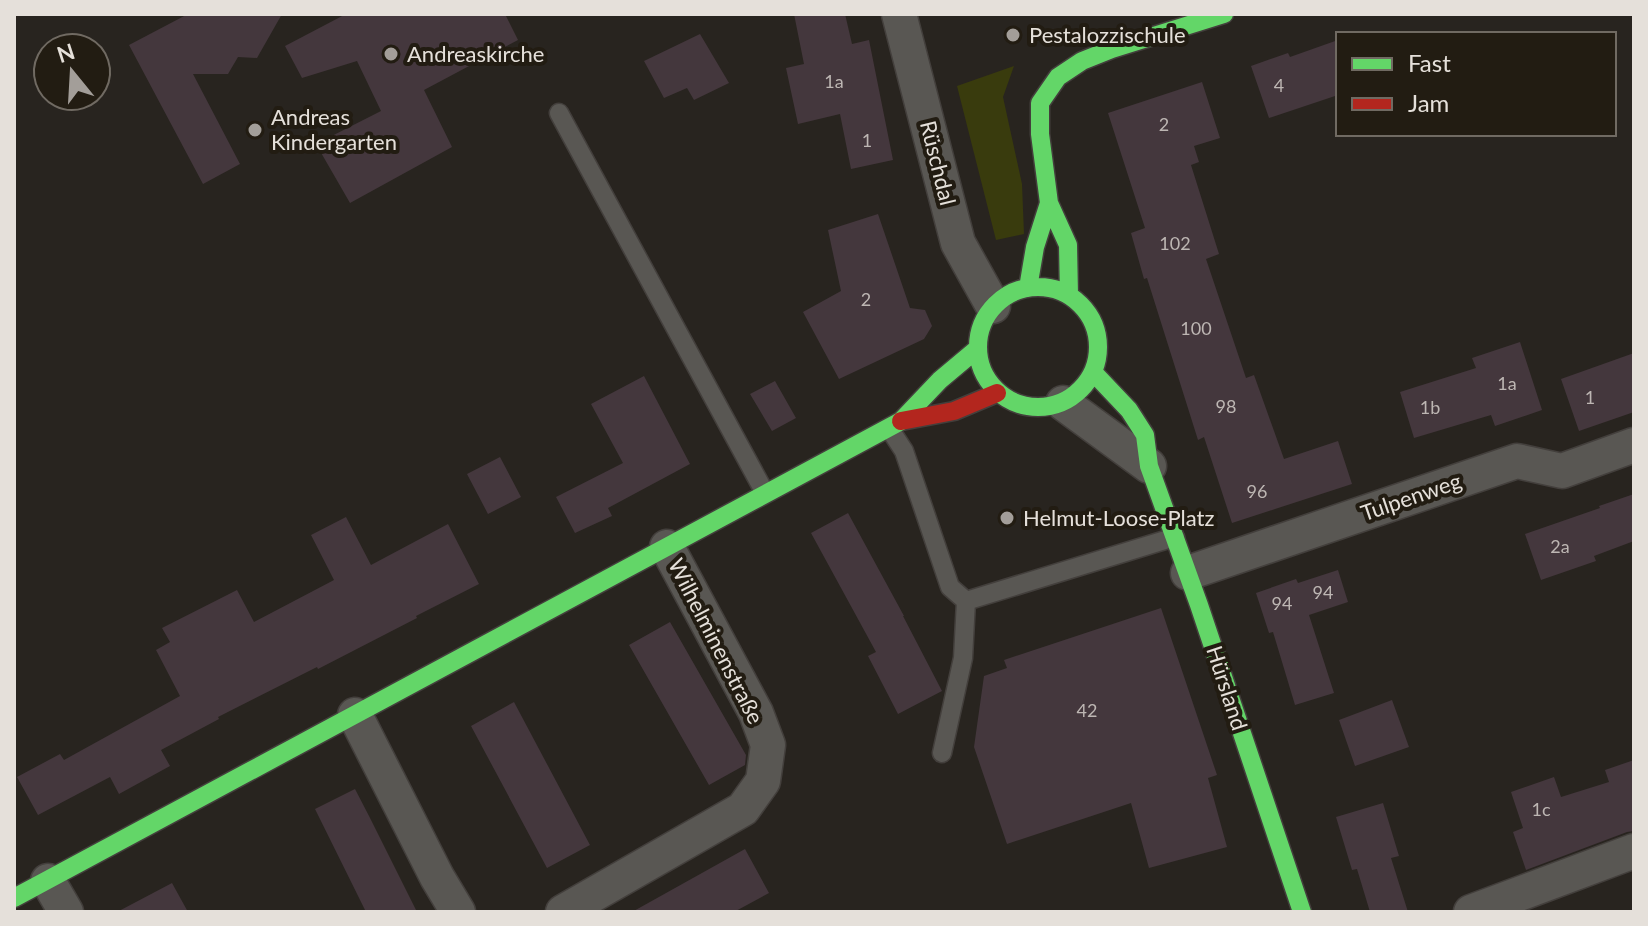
<svg xmlns="http://www.w3.org/2000/svg" width="1648" height="926" font-family="Lato,sans-serif">
	<style>
		.green { fill: #393b0d }
		.building { fill: #44373d }
		.lines { fill: none; stroke-linecap: round; stroke-linejoin: round }
		.lane-casing { stroke: #433f3c; stroke-width: 21 }
		.street-casing { stroke: #433f3c; stroke-width: 37 }
		.fast-casing { stroke: #433f3c; stroke-width: 21 }
		.jam-casing { stroke: #433f3c; stroke-width: 21 }
		.lane { stroke: #595753; stroke-width: 18 }
		.street { stroke: #595753; stroke-width: 34 }
		.fast { stroke: #63d668; stroke-width: 18 }
		.jam { stroke: #b3261e; stroke-width: 18 }
		.poi-dot { fill: #a39e99; stroke: #221c12; stroke-width: 3 }
		.labels { text-anchor: middle; stroke-width: 8; stroke-linejoin: round; paint-order: stroke }
		.number-label { font-size: 18px; fill: #bdb6b3 }
		.poi-label { font-size: 22px; fill: #e5e0da; stroke: #221c12; text-anchor: start }
		.street-label { font-size: 22px; fill: #e5e0da; stroke: #221c12 }
	</style>
	<rect width="100%" height="100%" fill="#28241f"/>
	<path class="green" d="M1014 66 1003 97 1022 184 1024 234 996 240 957 86Z"/>
	<path class="building" d="M188 14H282L257 58 238 57 228 74H193L240 164 203 184 129 45Z
		M346 14H505L518 40 424 90 452 147 350 203 316 144 381 111 357 61 302 78 285 46Z
		M794 14H845L852 44 869 40 893 160 851 169 840 114 798 124 786 68 804 64Z
		M700 34 729 83 694 100 687 88 664 98 644 61Z
		M1338 40V95L1269 118 1251 66 1288 53 1290 57Z
		M1202 82 1220 138 1194 146 1199 162 1191 165 1219 254 1206 259 1246 378 1254 375 1284 459 1338 441 1352 484 1232 523 1204 437 1198 440 1147 278 1144 279 1131 233 1145 228 1108 113Z
		M878 214 910 308 925 310 932 326 924 339 839 379 803 312 841 291 828 230Z
		M1520 342 1542 410 1495 426 1491 415 1414 438 1400 392 1476 368 1472 358Z
		M1634 353V412L1579 431 1561 379Z
		M644 376 690 464 608 508 612 516 575 533 556 497 623 463 591 404Z
		M775 381 796 418 772 431 750 394Z
		M500 457 521 497 488 514 467 474Z
		M1634 494V541L1594 556 1596 561 1541 580 1525 534 1600 508 1599 506Z
		M848 513 904 616H903L942 691 898 714 868 656 876 652 811 533Z
		M346 517 371 565 448 524 479 584 416 616 417 618 318 669 317 667 218 717 219 719 161 750 170 766 119 794 110 777 38 815 17 777 60 754 64 760 180 696 156 650 170 642 162 628 237 590 254 622 334 580 311 535Z
		M1338 570 1348 602 1309 615 1334 693 1295 705 1273 632 1269 633 1256 593 1296 579 1298 583Z
		M1161 608 1217 775 1208 778 1227 847 1149 868 1131 803 1007 844 974 747 984 676 1007 668 1004 660Z
		M670 622 746 755 745 765 709 785 629 645Z
		M1392 700 1409 747 1355 766 1339 720Z
		M514 702 590 845 547 868 471 726Z
		M1634 760V831L1627 832 1526 870 1513 832 1523 828 1511 792 1554 777 1561 797 1609 782 1605 770Z
		M355 789 369 816 417 912H366L315 809Z
		M1383 803 1399 856 1391 858 1408 912H1370L1357 869 1352 870 1336 817Z
		M745 849 769 893 734 912H632Z
		M172 883 188 912H117Z"/>
	<g class="lines">
		<defs>
			<path id="lane" d="M559 113 765 493
				M889 428 904 451 950 587 966 601 1175 537
				M942 753 963 658 966 601"/>
			<path id="street" d="M899 14 958 243 993 306
				M1063 403 1149 466
				M1188 573 1517 461 1562 471 1634 445
				M355 715 437 877 458 912
				M48 881 66 912
				M563 912 743 809 763 781 768 745 756 713 667 547
				M1471 912 1634 851"/>
			<path id="fast" d="M978 347a60 60 0 1 1 120 0a60 60 0 1 1-120 0Z
				M1028 288 1035 247 1049 203
				M1069 295 1068 245 1049 203 1040 134V103L1058 77 1082 61 1112 49 1224 14
				M1093 372 1129 410 1145 435 1149 466 1199 605 1302 912
				M14 898 901 421 940 380 977 349"/>
			<path id="jam" d="M901 421 954 411 997 393"/>
		</defs>
		<use href="#lane" class="lane-casing"/>
		<use href="#street" class="street-casing"/>
		<use href="#fast" class="fast-casing"/>
		<use href="#jam" class="jam-casing"/>
		<use href="#lane" class="lane"/>
		<use href="#street" class="street"/>
		<use href="#fast" class="fast"/>
		<use href="#jam" class="jam"/>
	</g>
	<g class="poi-dot">
		<circle cx="1013" cy="35" r="8"/>
		<circle cx="391" cy="54" r="8"/>
		<circle cx="255" cy="130" r="8"/>
		<circle cx="1007" cy="518" r="8"/>
	</g>
	<g class="labels">
		<g class="number-label">
			<text x="834" y="88">1a</text>
			<text x="1279" y="92">4</text>
			<text x="1164" y="131">2</text>
			<text x="867" y="147">1</text>
			<text x="1175" y="250">102</text>
			<text x="866" y="306">2</text>
			<text x="1196" y="335">100</text>
			<text x="1507" y="390">1a</text>
			<text x="1590" y="404">1</text>
			<text x="1226" y="413">98</text>
			<text x="1430" y="414">1b</text>
			<text x="1257" y="498">96</text>
			<text x="1560" y="553">2a</text>
			<text x="1323" y="599">94</text>
			<text x="1282" y="610">94</text>
			<text x="1087" y="717">42</text>
			<text x="1541" y="816">1c</text>
		</g>
		<g class="poi-label">
			<text x="1029" y="43">Pestalozzischule</text>
			<text x="407" y="62">Andreaskirche</text>
			<text x="271" y="125">Andreas<tspan x="271" dy="25">Kindergarten</tspan></text>
			<text x="1023" y="526">Helmut-Loose-Platz</text>
		</g>
		<g class="street-label">
			<text transform="translate(938 163) rotate(76)" y="8">Rüschdal</text>
			<text transform="translate(1411 497) rotate(-19)" y="8">Tulpenweg</text>
			<text transform="translate(716 641) rotate(63)" y="8">Wilhelminenstraße</text>
			<text transform="translate(1227 688) rotate(72)" y="8">Hürsland</text>
		</g>
	</g>
	<rect width="1648" height="926" fill="none" stroke="#e5e0da" stroke-width="32"/>
	<rect x="1336" y="32" width="280" height="104" fill="#221c12" stroke="#706a62" stroke-width="2"/>
	<rect x="1352" y="58" width="40" height="12" fill="#63d668" stroke="#706a62" stroke-width="2"/>
	<text x="1408" y="72" font-size="24" fill="#e5e0da">Fast</text>
	<rect x="1352" y="98" width="40" height="12" fill="#b3261e" stroke="#706a62" stroke-width="2"/>
	<text x="1408" y="112" font-size="24" fill="#e5e0da">Jam</text>
	<g transform="translate(72 72) rotate(342)"><circle r="38" fill="#221c12" stroke="#706a62" stroke-width="2"/>
	<path d="M0-6L14 30L0 20L-14 30Z" fill="#a39e99"/>
	<text y="-12" font-size="22" font-weight="bold" text-anchor="middle" fill="#e5e0da">N</text>
	</g>
</svg>
